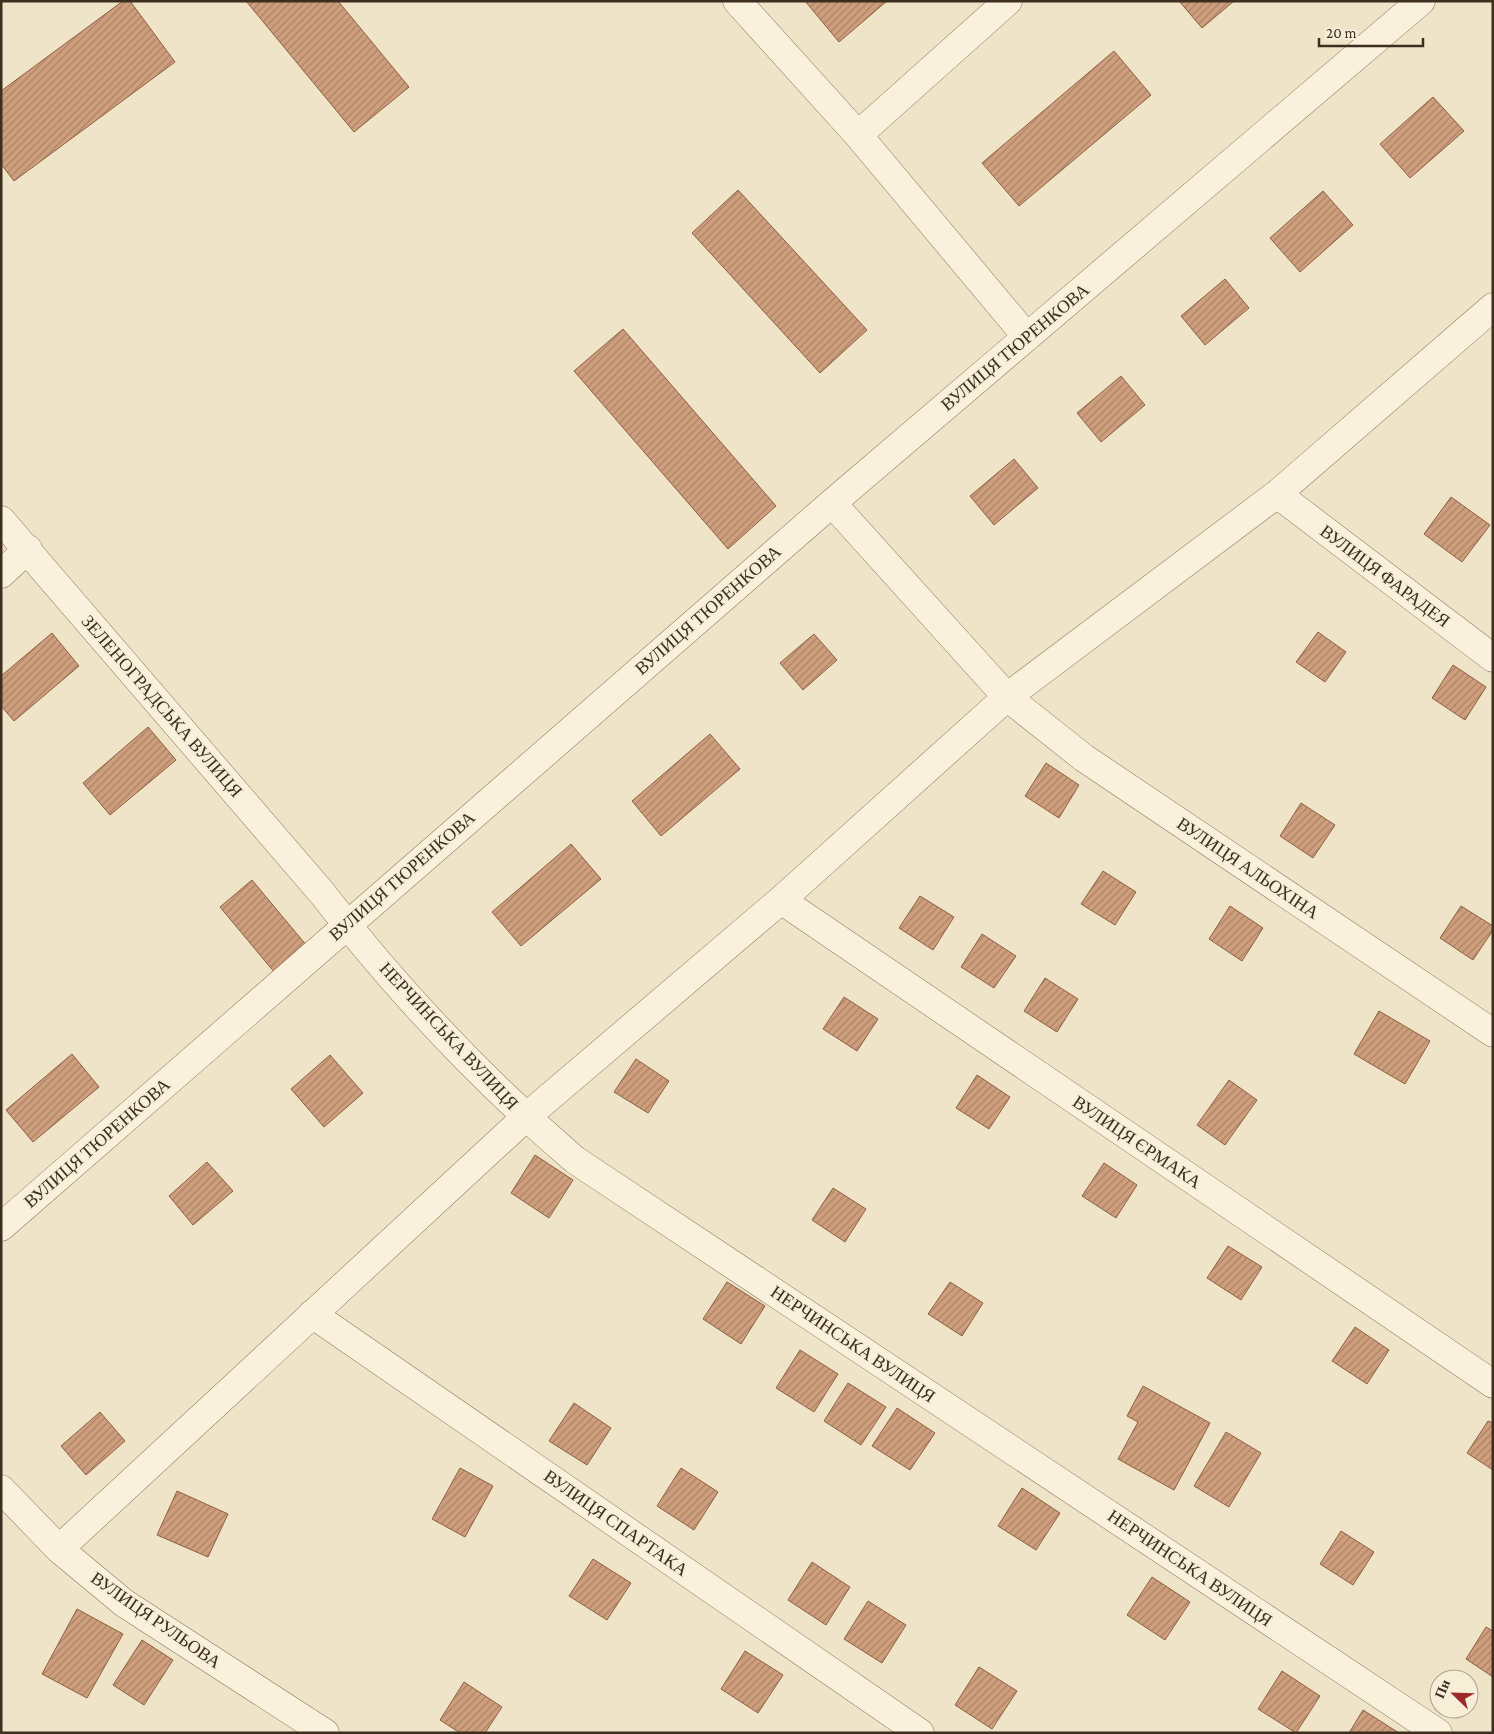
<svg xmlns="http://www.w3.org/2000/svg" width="1494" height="1734" font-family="'Crimson Pro',serif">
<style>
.building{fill:url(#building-hatch);stroke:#8d5f41}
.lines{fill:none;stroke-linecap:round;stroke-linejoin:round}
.minor-casing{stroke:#8d765c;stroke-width:29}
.minor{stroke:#faf1dc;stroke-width:28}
.labels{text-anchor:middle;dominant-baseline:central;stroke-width:4.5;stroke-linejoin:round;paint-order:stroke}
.street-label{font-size:18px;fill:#3d2e20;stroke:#f7eed8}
</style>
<defs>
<pattern id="building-hatch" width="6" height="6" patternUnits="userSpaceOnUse" patternTransform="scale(1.25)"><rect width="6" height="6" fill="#cf9f7d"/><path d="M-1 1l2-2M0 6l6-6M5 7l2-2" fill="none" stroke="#a98266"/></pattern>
</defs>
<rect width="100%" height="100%" fill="#f0e4c8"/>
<path class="building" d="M 123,1 L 130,1 L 175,62 L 14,181 L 1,164 L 1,91 Z
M 246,1 L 338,1 L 409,87 L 354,132 Z
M 805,1 L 887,1 L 839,42 Z
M 1179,1 L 1234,1 L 1202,28 Z
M 1114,51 L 1151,95 L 1019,206 L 982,163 Z
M 1433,97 L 1464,131 L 1410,178 L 1380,144 Z
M 738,190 L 867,330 L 820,373 L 692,233 Z
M 1323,191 L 1353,225 L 1300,272 L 1270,238 Z
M 1225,279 L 1249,308 L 1205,345 L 1181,316 Z
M 623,329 L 776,506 L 728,549 L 574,371 Z
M 1121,376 L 1145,405 L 1101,442 L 1077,413 Z
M 1014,459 L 1038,488 L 994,525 L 970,496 Z
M 1451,497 L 1490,525 L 1462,562 L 1424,534 Z
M 1318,632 L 1346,652 L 1325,682 L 1296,662 Z
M 52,633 L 79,666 L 14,721 L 1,706 L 1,676 Z
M 814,634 L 837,660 L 803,690 L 780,663 Z
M 1453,665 L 1486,687 L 1465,720 L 1432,698 Z
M 148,727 L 176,760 L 110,815 L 83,783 Z
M 710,734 L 740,769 L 661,836 L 632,801 Z
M 1046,763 L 1079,785 L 1059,818 L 1025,796 Z
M 1301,803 L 1335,825 L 1313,858 L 1280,836 Z
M 571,844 L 601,879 L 521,946 L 492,912 Z
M 1103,871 L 1136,892 L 1115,925 L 1081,904 Z
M 252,880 L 307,946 L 275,973 L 220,907 Z
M 920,896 L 954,917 L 933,950 L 899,928 Z
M 1230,906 L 1263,928 L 1242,961 L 1209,939 Z
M 1461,906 L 1493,926 L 1493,930 L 1473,960 L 1440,938 Z
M 982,934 L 1016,956 L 994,988 L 961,967 Z
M 1045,978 L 1078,999 L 1057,1032 L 1024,1011 Z
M 844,997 L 878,1019 L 857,1051 L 823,1029 Z
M 1379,1011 L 1430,1041 L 1405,1084 L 1354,1054 Z
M 72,1054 L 99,1087 L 33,1142 L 6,1110 Z
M 330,1055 L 363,1093 L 324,1127 L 291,1089 Z
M 636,1059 L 669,1081 L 648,1113 L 614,1092 Z
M 977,1075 L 1010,1097 L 989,1129 L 956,1108 Z
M 1229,1080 L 1257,1100 L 1225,1145 L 1197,1125 Z
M 535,1155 L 573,1180 L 549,1218 L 511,1193 Z
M 207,1162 L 233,1191 L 193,1225 L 169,1196 Z
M 1104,1163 L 1137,1185 L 1116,1218 L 1082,1196 Z
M 833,1188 L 866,1209 L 845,1242 L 812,1220 Z
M 1228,1246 L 1262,1267 L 1241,1300 L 1207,1278 Z
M 727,1282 L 765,1306 L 741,1344 L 703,1319 Z
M 950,1282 L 983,1303 L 962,1336 L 928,1314 Z
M 1355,1327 L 1389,1350 L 1367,1384 L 1332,1361 Z
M 800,1350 L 838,1374 L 814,1412 L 776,1388 Z
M 848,1383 L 886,1407 L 861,1445 L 824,1421 Z
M 1143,1386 L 1210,1423 L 1174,1490 L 1118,1459 L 1138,1422 L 1127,1416 Z
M 574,1403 L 611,1428 L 587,1465 L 549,1441 Z
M 897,1408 L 935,1433 L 910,1470 L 872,1446 Z
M 100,1412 L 125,1441 L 86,1475 L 61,1446 Z
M 1488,1421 L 1493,1423 L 1493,1470 L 1467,1453 Z
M 1226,1432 L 1261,1453 L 1229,1507 L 1194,1486 Z
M 460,1468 L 493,1486 L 465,1537 L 432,1519 Z
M 681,1468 L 718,1492 L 694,1530 L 657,1506 Z
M 1022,1488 L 1060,1513 L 1036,1550 L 998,1526 Z
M 177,1491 L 228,1514 L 208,1557 L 157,1535 Z
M 1341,1531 L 1374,1552 L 1353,1585 L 1320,1564 Z
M 593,1559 L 631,1583 L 607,1620 L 569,1596 Z
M 812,1562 L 850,1587 L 826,1625 L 788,1600 Z
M 1152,1577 L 1190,1602 L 1165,1640 L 1127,1615 Z
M 868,1601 L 906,1625 L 882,1663 L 844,1639 Z
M 77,1609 L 123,1634 L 87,1698 L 42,1674 Z
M 1486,1627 L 1493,1631 L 1493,1677 L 1466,1659 Z
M 142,1640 L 173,1660 L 144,1705 L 113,1685 Z
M 745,1651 L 783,1675 L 758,1713 L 721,1689 Z
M 979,1667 L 1017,1691 L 992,1729 L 955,1705 Z
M 1282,1671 L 1320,1696 L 1296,1733 L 1258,1709 Z
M 464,1682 L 502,1707 L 485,1733 L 460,1733 L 440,1720 Z
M 1363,1710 L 1399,1733 L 1349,1733 Z"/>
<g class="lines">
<defs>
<path id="minor" d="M 737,1 L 858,135 L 1027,337
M 858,135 L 1008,1
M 1277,494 L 1493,658
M 832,503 L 1007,697 L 1084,758 L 1493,1033
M 1,520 L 322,893 C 397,990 482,1080 575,1160 L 1438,1733
M 1,574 L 28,549
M 781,900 L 1493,1384
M 1,1227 L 832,503 L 1421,1
M 312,1314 L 920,1733
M 1,1489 L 59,1549 L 124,1603 L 325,1733
M 59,1549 L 526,1117 L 781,900 L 1007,697 L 1277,494 L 1493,307"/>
</defs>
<use href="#minor" class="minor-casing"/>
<use href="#minor" class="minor"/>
</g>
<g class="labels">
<g class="street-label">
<text transform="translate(1015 347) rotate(-40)">ВУЛИЦЯ ТЮРЕНКОВА</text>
<text transform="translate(1385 576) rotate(37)">ВУЛИЦЯ ФАРАДЕЯ</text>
<text transform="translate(708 610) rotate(-41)">ВУЛИЦЯ ТЮРЕНКОВА</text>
<text transform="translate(162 706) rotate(49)">ЗЕЛЕНОГРАДСЬКА ВУЛИЦЯ</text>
<text transform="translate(1248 868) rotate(34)">ВУЛИЦЯ АЛЬОХІНА</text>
<text transform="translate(402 876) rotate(-41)">ВУЛИЦЯ ТЮРЕНКОВА</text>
<text transform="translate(449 1036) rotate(47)">НЕРЧИНСЬКА ВУЛИЦЯ</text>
<text transform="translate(1137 1142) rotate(34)">ВУЛИЦЯ ЄРМАКА</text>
<text transform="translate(97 1143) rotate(-41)">ВУЛИЦЯ ТЮРЕНКОВА</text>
<text transform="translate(853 1344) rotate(34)">НЕРЧИНСЬКА ВУЛИЦЯ</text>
<text transform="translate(616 1523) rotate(35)">ВУЛИЦЯ СПАРТАКА</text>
<text transform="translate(1190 1568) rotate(34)">НЕРЧИНСЬКА ВУЛИЦЯ</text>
<text transform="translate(156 1620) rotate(35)">ВУЛИЦЯ РУЛЬОВА</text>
</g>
</g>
<rect width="1494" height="1734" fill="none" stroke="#3d2e20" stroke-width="5"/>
<g transform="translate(1454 1694) rotate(293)"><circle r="24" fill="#f7eed8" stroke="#ada18e"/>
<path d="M0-4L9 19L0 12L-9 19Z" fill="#9e2a2b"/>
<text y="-8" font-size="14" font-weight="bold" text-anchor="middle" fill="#3d2e20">Пн</text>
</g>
<path d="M1319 38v8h104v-8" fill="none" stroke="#3d2e20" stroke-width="2.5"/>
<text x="1326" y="38" font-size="15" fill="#3d2e20" stroke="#f7eed8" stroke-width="4" paint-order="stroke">20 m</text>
</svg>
